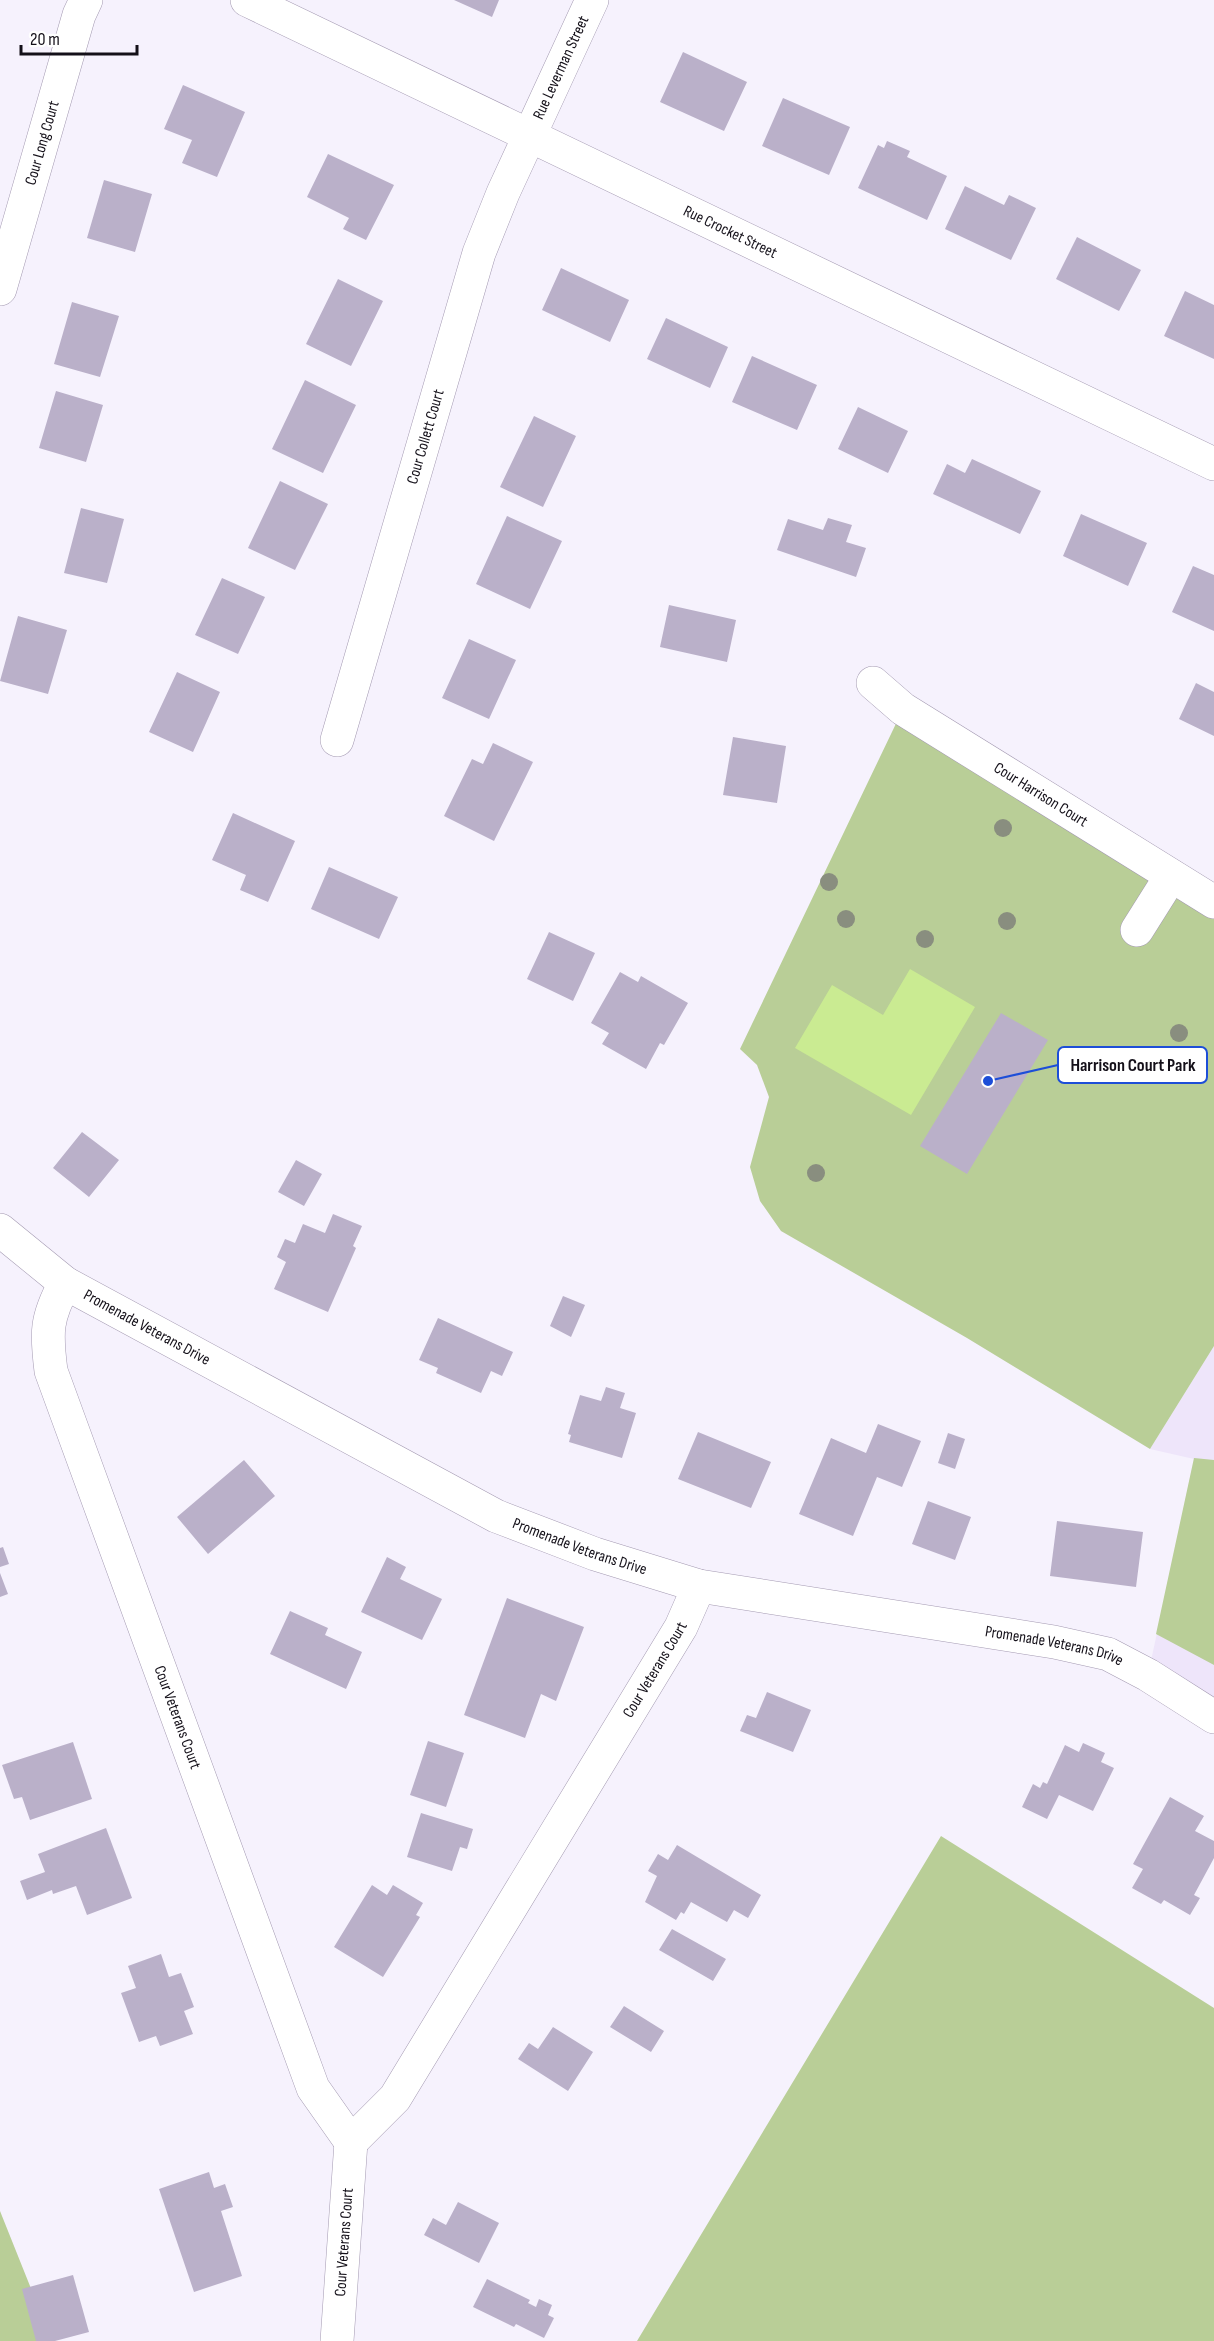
<svg xmlns="http://www.w3.org/2000/svg" width="1214" height="2341" font-family="'Sofia Sans Condensed',sans-serif">
<style>
.built{fill:#eee5fa}
.green{fill:#b9ce97}
.water{fill:#caeb92}
.building{fill:#bab0c9}
.lines{fill:none;stroke-linecap:round;stroke-linejoin:round}
.minor-casing{stroke:#a49ab2;stroke-width:34}
.minor{stroke:#fff;stroke-width:33}
.tree{fill:#898e7f}
.labels{text-anchor:middle;dominant-baseline:central;stroke-width:6;stroke-linejoin:round;paint-order:stroke}
.street-label{font-size:16px;fill:#141019;stroke:#fff}
.leader{fill:none;stroke:#1d4ed8;stroke-width:2}
.callout-dot{fill:#1d4ed8;stroke:#fff;stroke-width:2}
.callout{fill:#fff;stroke:#1d4ed8;stroke-width:2}
.callout-label{font-size:18px;text-anchor:middle;font-weight:bold;fill:#141019}
</style>
<rect width="100%" height="100%" fill="#f6f2fd"/>
<path class="built" d="M 1214,1346 L 1214,1717 L 1148,1675 L 1194,1459 L 1150,1449 Z"/>
<path class="green" d="M 903,709 L 1214,902 L 1214,1346 L 1150,1449 L 967,1338 L 781,1231 L 760,1201 L 750,1167 L 769,1097 L 757,1065 L 740,1049 Z
M 1194,1458 L 1214,1460 L 1214,1665 L 1156,1634 Z
M 941,1836 L 1214,2008 L 1214,2341 L 637,2341 Z
M 0,2211 L 52,2341 L 0,2341 Z"/>
<path class="water" d="M 910,969 L 975,1007 L 911,1115 L 795,1048 L 832,985 L 883,1015 Z"/>
<path class="building" d="M 454,0 L 499,0 L 492,17 Z
M 683,52 L 747,82 L 724,131 L 660,102 Z
M 183,85 L 245,112 L 217,177 L 182,163 L 192,140 L 164,129 Z
M 783,98 L 850,127 L 829,175 L 762,146 Z
M 887,141 L 910,151 L 907,157 L 947,176 L 927,220 L 858,188 L 878,145 L 884,148 Z
M 328,154 L 394,185 L 366,240 L 343,229 L 349,218 L 307,197 Z
M 104,180 L 152,194 L 135,252 L 87,238 Z
M 965,186 L 1004,205 L 1009,195 L 1036,208 L 1011,260 L 945,229 Z
M 1077,237 L 1141,270 L 1119,311 L 1056,279 Z
M 561,268 L 629,300 L 610,342 L 542,310 Z
M 338,279 L 383,301 L 351,366 L 306,344 Z
M 1185,291 L 1214,305 L 1214,359 L 1164,336 Z
M 72,302 L 119,316 L 100,377 L 54,364 Z
M 666,318 L 728,347 L 710,388 L 647,359 Z
M 752,356 L 817,385 L 797,430 L 732,402 Z
M 305,380 L 356,405 L 323,473 L 272,449 Z
M 56,391 L 103,405 L 86,462 L 39,448 Z
M 858,407 L 908,431 L 888,473 L 838,449 Z
M 534,416 L 576,436 L 543,507 L 500,487 Z
M 972,459 L 1041,491 L 1020,534 L 933,494 L 947,464 L 965,473 Z
M 280,481 L 328,504 L 295,570 L 248,548 Z
M 81,508 L 124,519 L 107,583 L 64,573 Z
M 1081,514 L 1147,543 L 1128,586 L 1063,556 Z
M 507,516 L 562,541 L 530,609 L 476,584 Z
M 828,518 L 852,525 L 846,542 L 866,548 L 856,577 L 777,550 L 788,519 L 823,530 Z
M 1193,566 L 1214,575 L 1214,631 L 1172,612 Z
M 222,578 L 265,597 L 238,654 L 195,635 Z
M 669,605 L 736,620 L 727,662 L 660,647 Z
M 18,616 L 67,630 L 48,694 L 0,681 Z
M 469,639 L 516,660 L 489,719 L 442,698 Z
M 177,672 L 220,692 L 193,752 L 149,732 Z
M 1196,683 L 1214,692 L 1214,736 L 1179,719 Z
M 733,737 L 786,746 L 777,803 L 723,795 Z
M 493,743 L 533,762 L 494,841 L 444,816 L 472,759 L 483,764 Z
M 233,813 L 295,841 L 268,902 L 240,890 L 246,875 L 212,860 Z
M 329,867 L 398,897 L 379,939 L 311,909 Z
M 549,932 L 595,953 L 573,1001 L 527,979 Z
M 620,972 L 638,982 L 641,976 L 688,1003 L 664,1045 L 660,1043 L 646,1069 L 602,1044 L 609,1033 L 591,1023 Z
M 1001,1013 L 1048,1040 L 967,1174 L 920,1146 Z
M 82,1132 L 119,1160 L 89,1197 L 53,1168 Z
M 296,1160 L 322,1174 L 304,1206 L 278,1192 Z
M 333,1214 L 362,1226 L 353,1246 L 356,1248 L 328,1312 L 274,1289 L 286,1262 L 277,1257 L 285,1239 L 295,1243 L 303,1224 L 325,1233 Z
M 563,1296 L 585,1305 L 571,1337 L 550,1326 Z
M 438,1318 L 513,1352 L 502,1376 L 491,1371 L 481,1393 L 436,1373 L 438,1368 L 419,1360 Z
M 606,1387 L 625,1393 L 620,1408 L 636,1413 L 622,1458 L 569,1442 L 571,1435 L 568,1434 L 580,1395 L 601,1401 Z
M 878,1424 L 921,1441 L 902,1487 L 877,1477 L 853,1536 L 799,1514 L 831,1438 L 866,1453 Z
M 698,1432 L 771,1462 L 751,1508 L 678,1479 Z
M 948,1433 L 965,1439 L 955,1469 L 938,1463 Z
M 244,1460 L 275,1496 L 208,1554 L 177,1517 Z
M 928,1501 L 971,1517 L 955,1560 L 912,1544 Z
M 1057,1521 L 1143,1532 L 1136,1587 L 1050,1576 Z
M 3,1547 L 9,1564 L 0,1567 L 0,1548 Z
M 387,1557 L 406,1567 L 400,1579 L 442,1599 L 422,1640 L 361,1612 Z
M 0,1573 L 8,1594 L 0,1597 Z
M 507,1598 L 584,1627 L 556,1701 L 541,1694 L 525,1738 L 464,1715 Z
M 290,1611 L 328,1628 L 325,1635 L 362,1652 L 346,1689 L 270,1654 Z
M 767,1692 L 811,1710 L 793,1752 L 740,1731 L 747,1715 L 756,1718 Z
M 428,1741 L 464,1753 L 446,1807 L 410,1795 Z
M 73,1742 L 92,1799 L 30,1820 L 22,1797 L 14,1799 L 2,1765 Z
M 1083,1743 L 1105,1753 L 1101,1762 L 1114,1768 L 1093,1811 L 1059,1795 L 1047,1819 L 1022,1807 L 1033,1784 L 1040,1788 L 1043,1782 L 1047,1784 L 1065,1745 L 1079,1752 Z
M 1170,1797 L 1204,1816 L 1195,1831 L 1214,1841 L 1214,1858 L 1194,1895 L 1200,1898 L 1190,1915 L 1164,1900 L 1161,1904 L 1132,1888 L 1143,1869 L 1133,1864 Z
M 421,1813 L 473,1829 L 467,1849 L 460,1847 L 452,1871 L 407,1857 Z
M 106,1828 L 132,1898 L 87,1915 L 76,1886 L 53,1894 L 52,1890 L 27,1900 L 20,1881 L 45,1872 L 38,1854 Z
M 677,1845 L 761,1895 L 748,1918 L 734,1910 L 727,1922 L 691,1902 L 684,1914 L 681,1912 L 676,1920 L 645,1902 L 657,1876 L 648,1871 L 658,1854 L 668,1860 Z
M 372,1885 L 387,1895 L 393,1885 L 423,1903 L 416,1915 L 420,1917 L 383,1977 L 334,1947 Z
M 672,1929 L 726,1959 L 713,1981 L 659,1950 Z
M 161,1954 L 169,1977 L 181,1973 L 194,2007 L 184,2011 L 193,2034 L 160,2046 L 156,2036 L 139,2042 L 121,1993 L 136,1988 L 128,1966 Z
M 624,2006 L 664,2031 L 651,2052 L 610,2027 Z
M 553,2027 L 593,2052 L 568,2091 L 518,2059 L 529,2043 L 538,2049 Z
M 209,2172 L 214,2188 L 225,2184 L 233,2207 L 221,2211 L 242,2276 L 194,2292 L 159,2189 Z
M 458,2202 L 499,2223 L 479,2263 L 424,2235 L 433,2218 L 446,2225 Z
M 73,2275 L 89,2332 L 55,2341 L 36,2341 L 22,2289 Z
M 487,2279 L 530,2300 L 528,2303 L 536,2307 L 539,2299 L 552,2305 L 548,2315 L 554,2318 L 544,2338 L 516,2324 L 514,2327 L 473,2307 Z"/>
<g class="lines">
<defs>
<g id="minor">
<path id="s1" d="M 247,0 L 1214,464"/>
<path id="s2" d="M 0,289 L 79,15 L 86,0"/>
<path id="s3" d="M 873,683 L 903,709 L 1214,902"/>
<path id="s4" d="M 337,740 L 479,253 L 503,193 L 592,0"/>
<path d="M 1137,930 L 1171,876"/>
<path id="s5" d="M 0,1230 L 65,1283 L 496,1516 L 595,1554 L 699,1586 L 1054,1642 L 1108,1654 L 1148,1675 L 1214,1717"/>
<path id="s6" d="M 65,1283 C 46,1318 46,1332 51,1371 L 313,2088 L 351,2142 L 395,2098 L 681,1627 L 699,1586"/>
<path id="s7" d="M 337,2341 L 351,2142"/>
</g>
</defs>
<use href="#minor" class="minor-casing"/>
<use href="#minor" class="minor"/>
</g>
<g class="tree">
<circle cx="1003" cy="828" r="9"/>
<circle cx="829" cy="882" r="9"/>
<circle cx="846" cy="919" r="9"/>
<circle cx="1007" cy="921" r="9"/>
<circle cx="925" cy="939" r="9"/>
<circle cx="1179" cy="1033" r="9"/>
<circle cx="816" cy="1173" r="9"/>
</g>
<g class="labels">
<g class="street-label">
<text stroke="none"><textPath href="#s4" startOffset="710">Rue Leverman Street</textPath></text>
<text stroke="none"><textPath href="#s2" startOffset="152">Cour Long Court</textPath></text>
<text stroke="none"><textPath href="#s1" startOffset="536">Rue Crocket Street</textPath></text>
<text stroke="none"><textPath href="#s4" startOffset="316">Cour Collett Court</textPath></text>
<text stroke="none"><textPath href="#s3" startOffset="202">Cour Harrison Court</textPath></text>
<text stroke="none"><textPath href="#s5" startOffset="177">Promenade Veterans Drive</textPath></text>
<text stroke="none"><textPath href="#s5" startOffset="663">Promenade Veterans Drive</textPath></text>
<text stroke="none"><textPath href="#s5" startOffset="1149">Promenade Veterans Drive</textPath></text>
<text stroke="none"><textPath href="#s6" startOffset="1484">Cour Veterans Court</textPath></text>
<text stroke="none"><textPath href="#s6" startOffset="460">Cour Veterans Court</textPath></text>
<text stroke="none"><textPath href="#s7" startOffset="99">Cour Veterans Court</textPath></text>
</g>
</g>
<path class="leader" d="M988 1081L1058 1065"/>
<circle class="callout-dot" cx="988" cy="1081" r="6"/>
<rect class="callout" x="1058" y="1047" width="149" height="36" rx="6"/>
<g class="callout-label">
<text x="1133" y="1071">Harrison Court Park</text>
</g>
<path d="M21 45v9h116v-9" fill="none" stroke="#141019" stroke-width="3"/>
<text x="30" y="45" font-size="18" fill="#141019" stroke="#ffffff" stroke-width="4.5" paint-order="stroke">20 m</text>
</svg>
